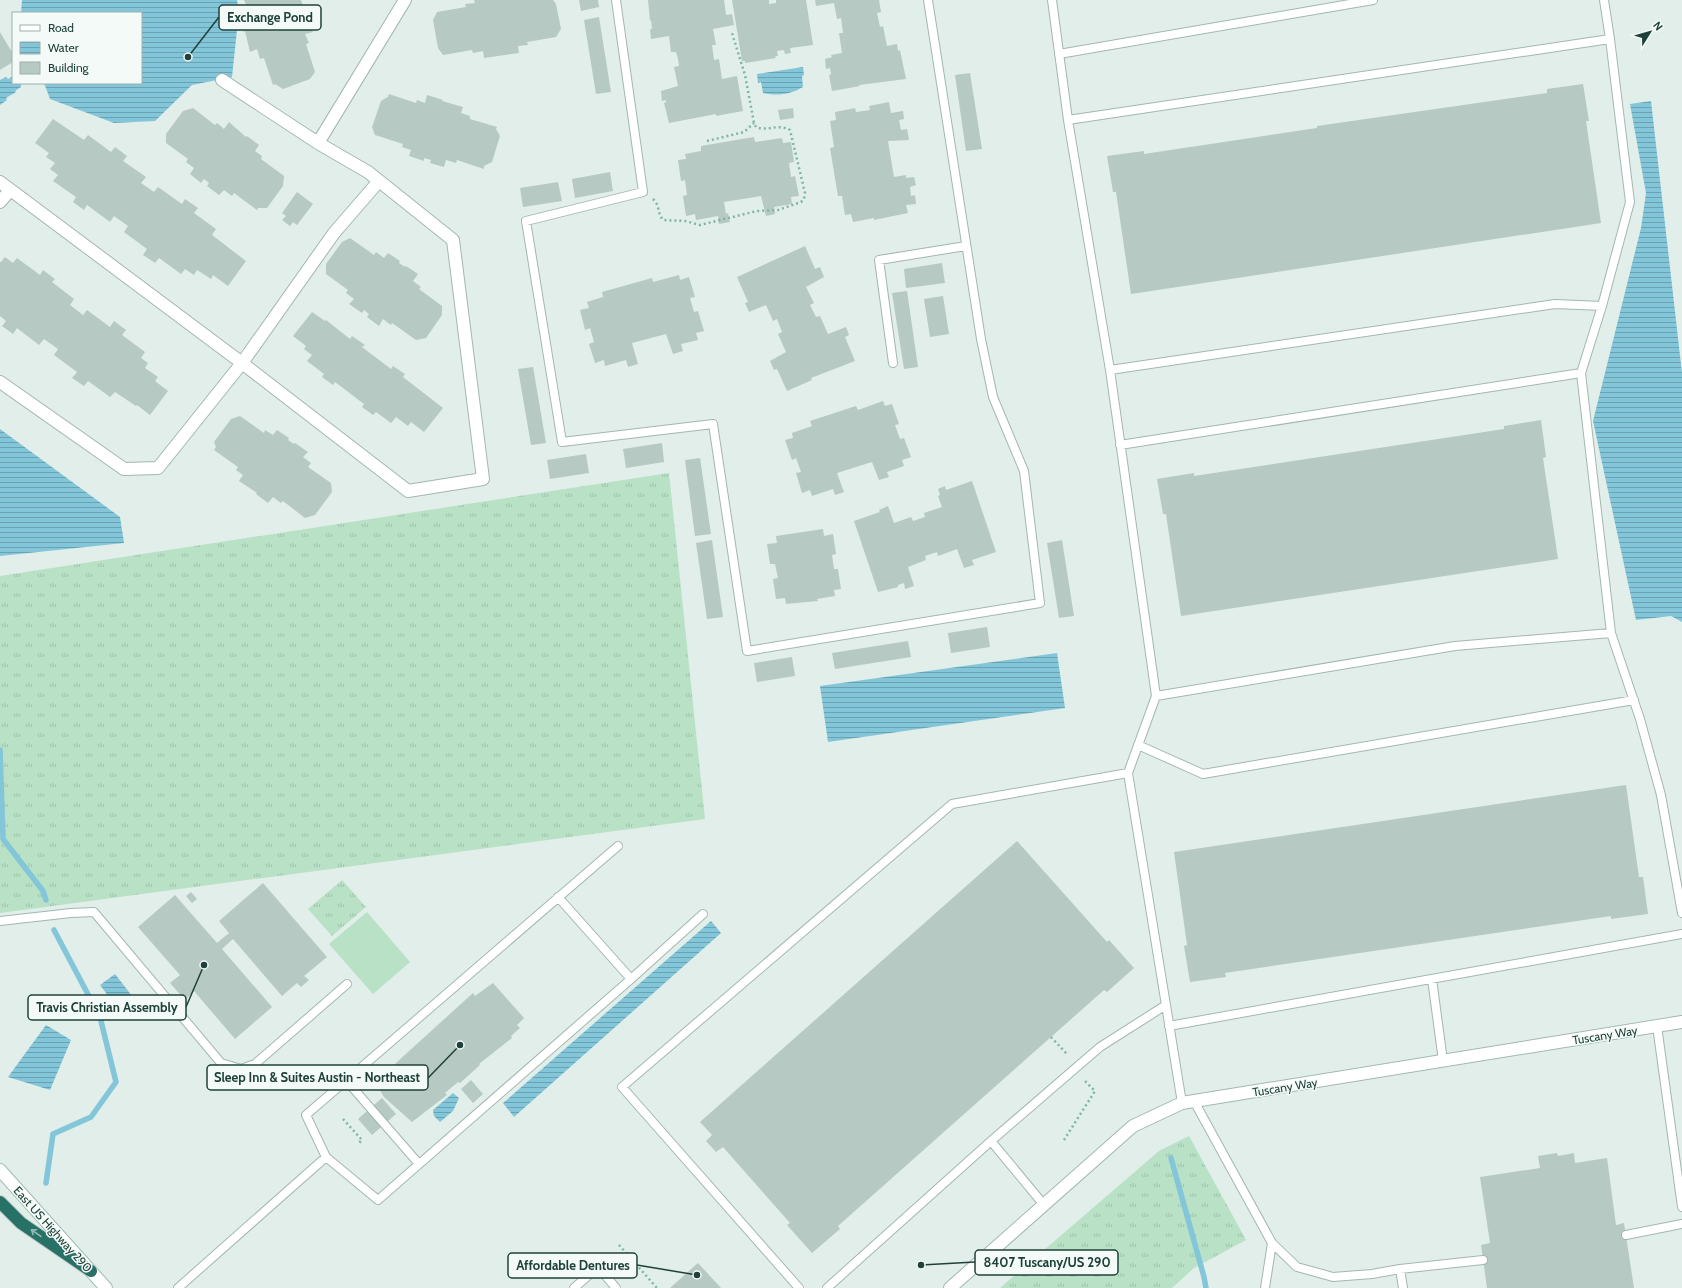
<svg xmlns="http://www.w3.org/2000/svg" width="1682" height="1288" font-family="Cabin,sans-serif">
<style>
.grass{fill:url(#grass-tufts)}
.pitch{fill:#b8e1c6}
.water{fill:url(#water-rules)}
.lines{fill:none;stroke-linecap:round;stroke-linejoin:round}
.stream{stroke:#83c6d9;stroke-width:5.5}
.building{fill:#b6c9c2}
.service-casing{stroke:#a3b7b1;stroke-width:10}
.minor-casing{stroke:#a3b7b1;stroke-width:14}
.tertiary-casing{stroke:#a3b7b1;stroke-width:14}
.secondary-casing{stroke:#9ebbb3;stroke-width:14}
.motorway-casing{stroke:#c0cac8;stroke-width:14}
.path{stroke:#7eb5a7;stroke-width:2.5;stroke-dasharray:2 3;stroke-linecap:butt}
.service{stroke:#fff;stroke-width:8}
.minor{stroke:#fff;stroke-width:12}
.tertiary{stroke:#fff;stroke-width:12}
.secondary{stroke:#fff;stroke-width:12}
.motorway{stroke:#277166;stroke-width:12}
.oneway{stroke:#97bcb6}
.labels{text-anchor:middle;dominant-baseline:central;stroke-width:3;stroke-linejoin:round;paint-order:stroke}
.street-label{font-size:12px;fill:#1f413a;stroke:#f3faf7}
.leader{fill:none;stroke:#1f413a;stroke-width:1.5}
.callout-dot{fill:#1f413a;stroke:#f3faf7;stroke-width:1.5}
.callout{fill:#f3faf7;stroke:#1f413a;stroke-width:1.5}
.callout-label{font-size:13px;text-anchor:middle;font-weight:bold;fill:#1f413a}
</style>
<defs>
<pattern id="grass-tufts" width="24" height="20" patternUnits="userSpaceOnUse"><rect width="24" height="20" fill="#b8e1c6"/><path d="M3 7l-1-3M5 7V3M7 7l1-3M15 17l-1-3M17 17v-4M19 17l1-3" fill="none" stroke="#9ec2ab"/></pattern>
<pattern id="water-rules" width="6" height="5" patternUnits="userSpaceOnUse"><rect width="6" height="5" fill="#83c6d9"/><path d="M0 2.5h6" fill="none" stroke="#6ba2b1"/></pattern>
</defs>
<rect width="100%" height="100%" fill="#e1eee9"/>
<path class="grass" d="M 669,473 L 705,819 L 0,913 L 0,576 Z
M 342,880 L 366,907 L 332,936 L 308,909 Z
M 1189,1136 L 1246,1240 L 1194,1268 L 1172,1288 L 1000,1288 L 1159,1151 Z"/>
<path class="pitch" d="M 367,912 L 410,962 L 373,994 L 329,944 Z"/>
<path class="water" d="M 22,0 L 237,0 L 239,11 L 232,77 L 192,85 L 155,121 L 114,123 L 50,99 L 44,83 L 141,83 L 141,13 L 21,13 Z
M 803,67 L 804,75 L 802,76 L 803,87 C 789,95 778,96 763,93 L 761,82 L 758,83 L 757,74 Z
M 13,76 L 13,83 L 21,83 L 21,87 L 15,91 L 16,92 L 6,98 L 7,100 L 0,105 L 0,80 L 6,77 L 8,79 Z
M 1651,101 L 1682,373 L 1682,622 L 1671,616 L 1636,620 L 1593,421 L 1641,228 L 1646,193 L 1630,104 Z
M 0,429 L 120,517 L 124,543 L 0,556 Z
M 1057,653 L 1065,708 L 828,742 L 820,686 Z
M 711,921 L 721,933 L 514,1117 L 503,1103 Z
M 115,974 L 139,1005 L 124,1017 L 100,985 Z
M 46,1025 L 71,1040 L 50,1090 L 8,1077 Z
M 453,1093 L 459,1098 L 453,1111 L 440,1122 L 434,1116 L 433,1110 Z"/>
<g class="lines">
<path class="stream" d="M 0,750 L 3,839 L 43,891 L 46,900
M 1171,1158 L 1204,1277 L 1206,1288
M 46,1183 L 53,1134 L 91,1117 L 116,1082 L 100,1017 L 54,930"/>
</g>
<path class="building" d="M 244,0 L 301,0 L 305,12 L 304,12 L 306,18 L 308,18 L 313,32 L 305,34 L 309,43 L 306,44 L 315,72 L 310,79 L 283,89 L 275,84 L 273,85 L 264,58 L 260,59 L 257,49 L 250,52 L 245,31 L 243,32 L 238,18 L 246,15 L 243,6 L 246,5 Z
M 474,0 L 553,0 L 556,4 L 561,29 L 556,37 L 527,42 L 528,45 L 518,46 L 519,53 L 484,58 L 483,51 L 473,53 L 472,50 L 443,55 L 438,48 L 433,20 L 437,12 L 466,7 L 465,4 L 475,3 Z
M 579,0 L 598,0 L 599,7 L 581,11 Z
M 648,0 L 724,0 L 726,15 L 732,14 L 734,25 L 713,29 L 716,45 L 712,45 L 714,60 L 719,59 L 722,79 L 737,76 L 743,111 L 716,116 L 716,114 L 669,123 L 664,103 L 666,102 L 666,100 L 662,101 L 661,91 L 678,86 L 674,67 L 679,66 L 678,59 L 676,52 L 671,52 L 669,36 L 651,39 L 650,29 L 652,29 L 651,20 L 650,21 Z
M 732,0 L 769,0 L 769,4 L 776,3 L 776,0 L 806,0 L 813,45 L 790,48 L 791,53 L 785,54 L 784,50 L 777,51 L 778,56 L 775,56 L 776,58 L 745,63 L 745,61 L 742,61 Z
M 815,0 L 879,0 L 881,12 L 877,13 L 880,27 L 883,26 L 887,46 L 897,44 L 898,51 L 900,50 L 906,79 L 859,85 L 860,86 L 832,91 L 829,75 L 831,74 L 830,68 L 826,69 L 825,59 L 832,57 L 831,55 L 842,53 L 839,33 L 843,33 L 841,18 L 837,19 L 834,3 L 816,6 Z
M 599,17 L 611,92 L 596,94 L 584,20 Z
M 0,32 L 13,54 L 13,62 L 0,70 Z
M 970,73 L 982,149 L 966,151 L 955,75 Z
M 1583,84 L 1589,121 L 1586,121 L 1601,223 L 1131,294 L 1116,192 L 1113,192 L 1107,156 L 1144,151 L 1144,154 L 1317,128 L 1317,126 L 1547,93 L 1547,89 Z
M 389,94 L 416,103 L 417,100 L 425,103 L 427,95 L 443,100 L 442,101 L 463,107 L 461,113 L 470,116 L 470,119 L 497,127 L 496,129 L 500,136 L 492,162 L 484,166 L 484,169 L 457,160 L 456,163 L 446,160 L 444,167 L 430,163 L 431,160 L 424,158 L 424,161 L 409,156 L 411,150 L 402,147 L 403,144 L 375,135 L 372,127 L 381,101 L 388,97 Z
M 889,102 L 891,113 L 903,111 L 904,119 L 899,120 L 901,130 L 907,129 L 909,140 L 888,141 L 894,177 L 906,175 L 906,178 L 914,177 L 916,185 L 910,187 L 911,196 L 915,195 L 916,204 L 906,205 L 908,213 L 874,220 L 874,218 L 853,222 L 851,214 L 845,215 L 842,196 L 838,196 L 830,148 L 834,147 L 830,121 L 836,120 L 835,112 L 855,108 L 856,112 L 870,110 L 869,106 Z
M 193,108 L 215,125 L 217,123 L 224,129 L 229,122 L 246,137 L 247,136 L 259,145 L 255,151 L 262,156 L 261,159 L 284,176 L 283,186 L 267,208 L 258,208 L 257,210 L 234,193 L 232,196 L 224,190 L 219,195 L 207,186 L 209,183 L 204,179 L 201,183 L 190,174 L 194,168 L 186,162 L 188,159 L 166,143 L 166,134 L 183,111 Z
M 793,108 L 794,118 L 780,120 L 778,110 Z
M 53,119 L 84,140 L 88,135 L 111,152 L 115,147 L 127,156 L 123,161 L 146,177 L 141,183 L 154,192 L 158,187 L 182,204 L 185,199 L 198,208 L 194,213 L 216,229 L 212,235 L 246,261 L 228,286 L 213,275 L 211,279 L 197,270 L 194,275 L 185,269 L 181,274 L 159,258 L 155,263 L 143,255 L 147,249 L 124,232 L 128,226 L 114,216 L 110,222 L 87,205 L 84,210 L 73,202 L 76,197 L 53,181 L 58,175 L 50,169 L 55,163 L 46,157 L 49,153 L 35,143 Z
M 754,137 L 755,142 L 782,138 L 783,143 L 791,142 L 794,162 L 789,163 L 791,177 L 795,176 L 799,196 L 791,197 L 792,204 L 774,207 L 775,214 L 766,216 L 761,196 L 724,202 L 726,214 L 728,213 L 730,222 L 719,224 L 718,216 L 696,220 L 695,214 L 686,216 L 683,196 L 687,195 L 685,180 L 681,181 L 678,160 L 686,159 L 685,154 L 701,151 L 701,146 Z
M 610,172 L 613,191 L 575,198 L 572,179 Z
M 558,182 L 562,201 L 523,207 L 520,188 Z
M 297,192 L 313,204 L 297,225 L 293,222 L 290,226 L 282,220 L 286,216 L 282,213 Z
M 350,238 L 374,255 L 376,252 L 384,258 L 388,253 L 400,261 L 399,263 L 405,267 L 406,266 L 418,274 L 413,281 L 421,287 L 419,289 L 442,306 L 442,315 L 426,338 L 416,340 L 392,323 L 391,325 L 383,319 L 379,326 L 367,317 L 369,314 L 364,310 L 362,313 L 349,304 L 354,299 L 346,293 L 348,290 L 326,274 L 326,264 L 342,242 Z
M 805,246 L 815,269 L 820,267 L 824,277 L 806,287 L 814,303 L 810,305 L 816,317 L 820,316 L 828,334 L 846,327 L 849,335 L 845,337 L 855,361 L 811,378 L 812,380 L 787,391 L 777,369 L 774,370 L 770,361 L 786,352 L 778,334 L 782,332 L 777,319 L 773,321 L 766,305 L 749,312 L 745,303 L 748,302 L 737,277 Z
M 5,257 L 13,263 L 17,258 L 40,275 L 43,270 L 55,279 L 52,282 L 74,299 L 70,305 L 83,315 L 87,310 L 110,327 L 114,321 L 126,330 L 122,335 L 145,352 L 141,358 L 148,363 L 145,368 L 158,377 L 155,381 L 168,391 L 150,415 L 137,405 L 136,406 L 115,392 L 110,397 L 88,381 L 84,386 L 72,378 L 77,372 L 54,355 L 58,349 L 44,339 L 39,345 L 17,328 L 13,334 L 2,326 L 6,321 L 0,316 L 0,262 L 1,262 Z
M 942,263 L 945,283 L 906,288 L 904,269 Z
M 679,275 L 680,280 L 689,277 L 695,297 L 690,298 L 694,312 L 698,311 L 704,331 L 696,333 L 698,340 L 681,344 L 683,351 L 673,354 L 666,334 L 632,343 L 638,364 L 628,367 L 626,360 L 605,366 L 604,360 L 595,363 L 589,344 L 594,342 L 590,328 L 585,330 L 580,310 L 589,308 L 587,302 L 603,297 L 602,292 L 652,278 L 653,282 Z
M 907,291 L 918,367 L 904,369 L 892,293 Z
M 943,296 L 949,334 L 930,337 L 924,299 Z
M 312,312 L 325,321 L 326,320 L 350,339 L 352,336 L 365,345 L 362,347 L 391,369 L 393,366 L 405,374 L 403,377 L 443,408 L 424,432 L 411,422 L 408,426 L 396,417 L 391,423 L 376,412 L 373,415 L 362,407 L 364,404 L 335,382 L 333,385 L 322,377 L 324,374 L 307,361 L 312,355 L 304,349 L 306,346 L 293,336 Z
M 533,367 L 546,443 L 531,445 L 518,369 Z
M 883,401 L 885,406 L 892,404 L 899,424 L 895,425 L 900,439 L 904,438 L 911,457 L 902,460 L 904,466 L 887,472 L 889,477 L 879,480 L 872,462 L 837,473 L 844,492 L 835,495 L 833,489 L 812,496 L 810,490 L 802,493 L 796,473 L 801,472 L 796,458 L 792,460 L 785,440 L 793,438 L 792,433 L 812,426 L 810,421 L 856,406 L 858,410 Z
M 240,416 L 264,433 L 265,430 L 273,435 L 277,430 L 289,438 L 288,440 L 294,444 L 295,443 L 308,452 L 303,457 L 311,463 L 308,467 L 331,483 L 332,492 L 315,515 L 305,518 L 283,501 L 281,503 L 273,497 L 268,503 L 256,494 L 257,493 L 239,481 L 243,475 L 236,470 L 238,467 L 214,450 L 216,447 L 214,442 L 231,419 Z
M 1541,420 L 1546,457 L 1543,458 L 1558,559 L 1181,616 L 1166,514 L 1163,514 L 1157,479 L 1194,473 L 1194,476 L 1504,429 L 1504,426 Z
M 662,443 L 664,462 L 626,468 L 623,449 Z
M 586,454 L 589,473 L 550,479 L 547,460 Z
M 700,458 L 711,534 L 695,536 L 685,460 Z
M 972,481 L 996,552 L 972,560 L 974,565 L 964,568 L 957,549 L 938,556 L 937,552 L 925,556 L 926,560 L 908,567 L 914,586 L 905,589 L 904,583 L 898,585 L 898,587 L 878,592 L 854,521 L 880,512 L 879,510 L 888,506 L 894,523 L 911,517 L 913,521 L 925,517 L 924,513 L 942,507 L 938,496 L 940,495 L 938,489 L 945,486 L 946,490 Z
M 823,529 L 824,536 L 833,534 L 836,554 L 832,555 L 834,569 L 838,569 L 841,589 L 834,590 L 835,596 L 817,599 L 818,601 L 786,604 L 785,598 L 776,599 L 773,579 L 778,578 L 775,564 L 770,564 L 767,544 L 777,543 L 776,536 Z
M 712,540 L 723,617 L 707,619 L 696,543 Z
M 1062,540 L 1074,616 L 1059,618 L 1047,543 Z
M 987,627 L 990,647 L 951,653 L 948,633 Z
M 908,641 L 911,657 L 835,669 L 832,653 Z
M 792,657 L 795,676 L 757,682 L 754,663 Z
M 1626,785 L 1639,877 L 1643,877 L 1648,914 L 1611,919 L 1611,916 L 1225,973 L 1226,977 L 1190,982 L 1184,946 L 1187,945 L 1174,852 Z
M 1017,841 L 1107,942 L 1109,940 L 1134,968 L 1107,992 L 1104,990 L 838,1226 L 840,1229 L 812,1253 L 787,1225 L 790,1223 L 723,1147 L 716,1152 L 706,1141 L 712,1135 L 700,1122 Z
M 263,883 L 327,957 L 304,976 L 309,980 L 301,987 L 297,983 L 282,996 L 233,939 L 222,949 L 272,1007 L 235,1039 L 194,991 L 185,1000 L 170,983 L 180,975 L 138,927 L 175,895 L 217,943 L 229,933 L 219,921 Z
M 191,892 L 197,899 L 192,903 L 186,896 Z
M 493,983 L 524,1018 L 517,1025 L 520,1028 L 511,1036 L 512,1038 L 479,1064 L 480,1065 L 460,1083 L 458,1082 L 445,1093 L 447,1095 L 412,1122 L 384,1097 L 375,1082 L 473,993 L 475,996 Z
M 471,1080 L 483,1094 L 473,1103 L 461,1089 Z
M 382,1098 L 396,1114 L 372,1135 L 358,1119 Z
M 1557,1153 L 1558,1156 L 1574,1153 L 1575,1163 L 1607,1158 L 1616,1225 L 1624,1223 L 1634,1288 L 1487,1288 L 1481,1245 L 1490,1243 L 1480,1177 L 1540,1168 L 1538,1156 Z
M 698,1263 L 721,1288 L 670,1288 Z"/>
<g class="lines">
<defs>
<path id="service" d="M 616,0 L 643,192 L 526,221 L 562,442 L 713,424 L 747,651 L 1040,603 L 1024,471 L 993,397 L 981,339 L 928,0
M 1052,0 L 1068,120 L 1110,370 L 1156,696 L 1128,773 L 1182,1103
M 1059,54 L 1373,0
M 1068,120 L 1610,39
M 893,363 L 879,260 L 966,246
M 1110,370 L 1555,304 L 1602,306
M 1120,445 L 1581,373
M 1611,633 L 1640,719 L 1661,795 L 1682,913
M 1156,696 L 1455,646 L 1611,633 L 1581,373 L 1602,306 L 1630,202 L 1610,39 L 1604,0
M 1138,745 L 1203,774 L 1634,700
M 618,846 L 306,1115 L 326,1157 L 378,1200 L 631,979 L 703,914
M 558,897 L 631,979
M 0,921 L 71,913 L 94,912 L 221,1063 L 241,1069 L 255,1064 L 347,984
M 1432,979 L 1443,1061
M 1169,1026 L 1682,934
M 1657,1026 L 1682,1207
M 346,1080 L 419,1164
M 1194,1101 L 1272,1243 L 1297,1267 L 1333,1277 L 1372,1274 L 1400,1269 L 1483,1260
M 991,1141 L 1044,1205
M 1626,1235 L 1682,1224
M 1400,1269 L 1403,1288
M 178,1288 L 326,1157
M 574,1288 L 598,1267 L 616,1288
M 799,1288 L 622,1087 L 952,804 L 1128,773
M 827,1288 L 991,1141 L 1100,1047 L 1166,1005
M 1265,1288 L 1272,1243"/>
<path id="minor" d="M 222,80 L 318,143
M 0,182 L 242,363 L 408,491 L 483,479 L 453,240 L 368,172 L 318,143 L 405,0
M 0,202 L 10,190
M 0,382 L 124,469 L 158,468 L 242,363 L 334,233 L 379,181"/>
<path id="tertiary" d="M 950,1288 L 1133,1126 L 1182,1103 L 1682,1022"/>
<path id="secondary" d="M 0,1170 L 106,1288"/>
<path id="motorway" d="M 0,1202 L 21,1223 L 91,1271"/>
</defs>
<use href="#service" class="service-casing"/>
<use href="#minor" class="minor-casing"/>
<use href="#tertiary" class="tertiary-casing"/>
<use href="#secondary" class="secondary-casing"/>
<use href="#motorway" class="motorway-casing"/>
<path class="path" d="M 707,141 L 744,132 L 754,123
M 653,199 C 660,205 657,213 663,220 L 685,221 L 700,225 L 757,211 L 778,210 L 801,202 L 804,199 L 805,193 L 790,130 C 777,123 768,132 756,127 L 754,123 L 745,75 L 732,33
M 1051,1037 L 1067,1054
M 343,1119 L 362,1140 L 358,1144
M 1064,1140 L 1095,1091 L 1083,1079
M 619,1245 L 657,1288"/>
<use href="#service" class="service"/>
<use href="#minor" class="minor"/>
<use href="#tertiary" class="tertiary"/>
<use href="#secondary" class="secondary"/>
<use href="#motorway" class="motorway"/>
</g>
<defs><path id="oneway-shaft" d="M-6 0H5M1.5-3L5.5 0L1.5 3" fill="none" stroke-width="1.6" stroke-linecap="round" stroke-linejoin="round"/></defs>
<use class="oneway" href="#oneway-shaft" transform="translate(36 1233) rotate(-145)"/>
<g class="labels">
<g class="street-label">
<text transform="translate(1605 1035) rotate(-9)">Tuscany Way</text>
<text transform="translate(1285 1087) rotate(-9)">Tuscany Way</text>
<text transform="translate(53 1229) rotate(48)">East US Highway 290</text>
</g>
</g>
<path class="leader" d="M188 57L219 17M204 965L186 1007M460 1045L428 1078M921 1265L975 1262M697 1275L637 1265"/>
<g class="callout-dot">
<circle cx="188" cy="57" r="4"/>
<circle cx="204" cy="965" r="4"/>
<circle cx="460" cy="1045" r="4"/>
<circle cx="921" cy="1265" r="4"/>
<circle cx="697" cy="1275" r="4"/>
</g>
<g class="callout">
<rect x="219" y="5" width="102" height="25" rx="4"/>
<rect x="28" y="995" width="158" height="25" rx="4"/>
<rect x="207" y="1065" width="221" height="25" rx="4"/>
<rect x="975" y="1250" width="143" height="25" rx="4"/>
<rect x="508" y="1253" width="129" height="25" rx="4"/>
</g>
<g class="callout-label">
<text x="270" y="22">Exchange Pond</text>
<text x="107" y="1012">Travis Christian Assembly</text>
<text x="317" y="1082">Sleep Inn &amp; Suites Austin - Northeast</text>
<text x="1047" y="1267">8407 Tuscany/US 290</text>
<text x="573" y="1270">Affordable Dentures</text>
</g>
<rect x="12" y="12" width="130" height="72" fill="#f3faf7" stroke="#9eb0ab"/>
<rect x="20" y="25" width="20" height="6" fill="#ffffff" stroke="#9eb0ab"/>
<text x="48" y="32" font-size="12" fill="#1f413a">Road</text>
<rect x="20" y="42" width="20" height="12" fill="url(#water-rules)" stroke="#9eb0ab"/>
<text x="48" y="52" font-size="12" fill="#1f413a">Water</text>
<rect x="20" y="62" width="20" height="12" fill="#b6c9c2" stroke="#9eb0ab"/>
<text x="48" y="72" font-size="12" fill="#1f413a">Building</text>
<g transform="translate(1650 32) rotate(53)" stroke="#f3faf7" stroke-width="3" paint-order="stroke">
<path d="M0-3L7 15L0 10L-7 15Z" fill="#1f413a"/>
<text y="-6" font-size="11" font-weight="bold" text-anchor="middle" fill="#1f413a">N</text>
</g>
</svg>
